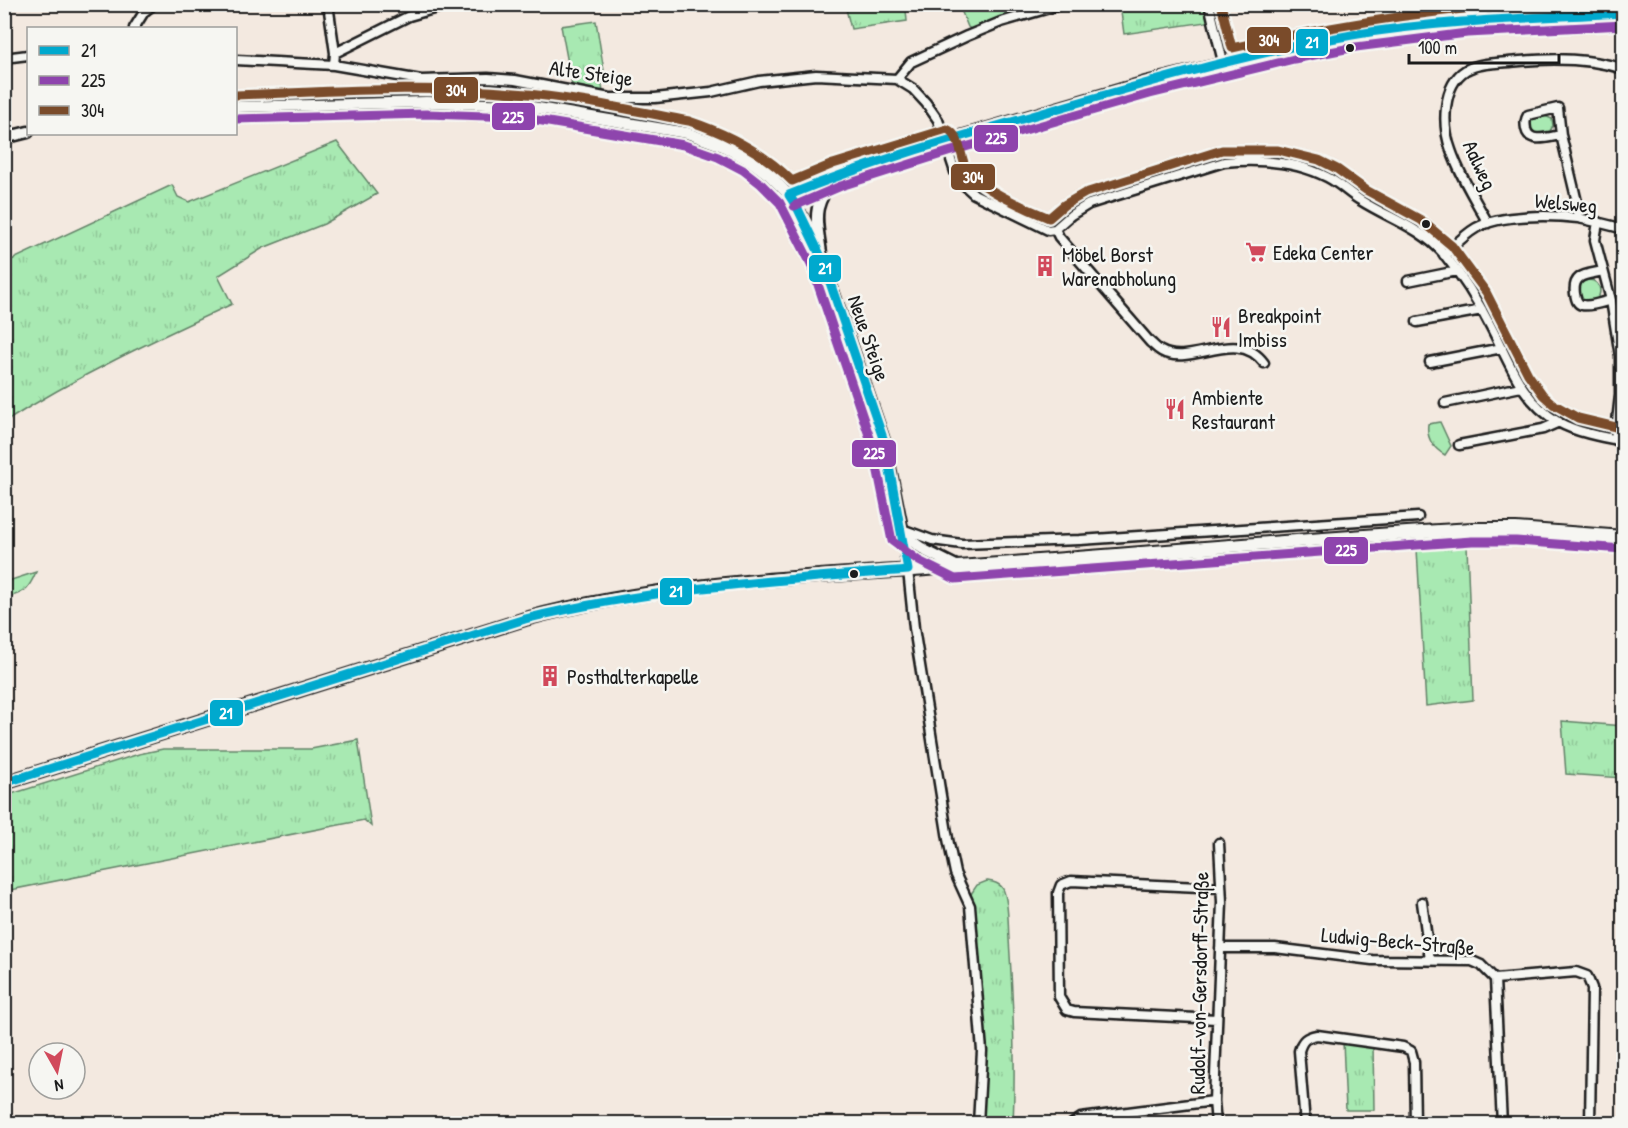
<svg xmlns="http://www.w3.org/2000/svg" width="1628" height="1128" font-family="'Patrick Hand',sans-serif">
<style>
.grass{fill:url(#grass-tufts);stroke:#628267;stroke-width:1.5}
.forest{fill:url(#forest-firs);stroke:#628267;stroke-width:1.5}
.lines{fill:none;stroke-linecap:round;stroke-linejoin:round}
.minor-casing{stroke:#1c1c1c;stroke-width:13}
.tertiary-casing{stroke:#1c1c1c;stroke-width:15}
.secondary-casing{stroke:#1c1c1c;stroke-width:15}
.primary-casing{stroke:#1c1c1c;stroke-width:16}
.minor{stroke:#f6f6f2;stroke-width:8}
.tertiary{stroke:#f6f6f2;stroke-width:10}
.secondary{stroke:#f6f6f2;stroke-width:10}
.primary{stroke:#f6f6f2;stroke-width:12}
.bus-1-casing{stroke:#f6f6f2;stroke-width:14}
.bus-2-casing{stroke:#f6f6f2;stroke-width:14}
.bus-3-casing{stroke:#f6f6f2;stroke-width:14}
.bus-1{stroke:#00a9ce;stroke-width:9}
.bus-2{stroke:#8e44ad;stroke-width:9}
.bus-3{stroke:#7a4b2a;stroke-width:9}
.bus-dot{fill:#1c1c1c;stroke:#f6f6f2;stroke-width:2}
.labels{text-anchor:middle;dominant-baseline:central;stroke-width:5;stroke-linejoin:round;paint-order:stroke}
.street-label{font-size:21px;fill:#1c1c1c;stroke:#f6f6f2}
.poi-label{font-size:21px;fill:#1c1c1c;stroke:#f6f6f2;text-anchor:start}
.line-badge{stroke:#f6f6f2;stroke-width:2}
.badge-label{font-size:16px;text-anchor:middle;font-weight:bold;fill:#fff}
</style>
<defs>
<pattern id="grass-tufts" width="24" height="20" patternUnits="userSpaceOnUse" patternTransform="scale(1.5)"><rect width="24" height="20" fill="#a8e9b2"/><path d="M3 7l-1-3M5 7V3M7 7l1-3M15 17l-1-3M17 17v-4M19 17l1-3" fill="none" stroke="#90c798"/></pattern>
<pattern id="forest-firs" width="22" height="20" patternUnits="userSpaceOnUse" patternTransform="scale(1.5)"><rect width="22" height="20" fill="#a8e9b2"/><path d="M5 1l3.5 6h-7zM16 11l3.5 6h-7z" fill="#90c798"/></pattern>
</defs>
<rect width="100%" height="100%" fill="#f3e9e0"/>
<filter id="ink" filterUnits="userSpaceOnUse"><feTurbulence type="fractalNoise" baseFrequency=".0167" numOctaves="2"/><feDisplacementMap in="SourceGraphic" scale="12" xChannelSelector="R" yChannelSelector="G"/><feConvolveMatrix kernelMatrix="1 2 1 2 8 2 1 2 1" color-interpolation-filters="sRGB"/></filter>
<g filter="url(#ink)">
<path class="grass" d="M 845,5 L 845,4 L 943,5 L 906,10 L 907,21 L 851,29 Z
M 959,5 L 1019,5 L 1020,12 L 972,30 L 968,27 Z
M 1120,5 L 1209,5 L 1213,21 L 1124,34 Z
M 596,21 L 604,71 L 600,71 L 603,92 L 572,85 L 561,26 Z
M 1545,116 L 1552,119 L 1553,126 L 1550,131 L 1531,134 L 1530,118 Z
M 337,142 L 377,194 L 324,224 L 263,248 L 218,276 L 232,304 C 154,340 77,376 5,422 L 5,263 L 172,185 L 178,197 L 189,202 Z
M1578 291a11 11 0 1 1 22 0a11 11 0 1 1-22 0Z
M 1440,422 L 1451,446 L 1445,455 C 1433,448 1426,439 1428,424 Z
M 1467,546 L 1473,700 L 1426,706 L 1417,549 Z
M 1562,721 L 1623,726 L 1623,778 L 1566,774 Z
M 358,740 L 371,826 L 364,820 L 5,891 L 5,796 L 139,754 L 163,749 L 311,749 Z
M 987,881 C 993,882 1000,883 1003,889 C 1009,901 1008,926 1009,939 C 1013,1000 1016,1062 1013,1123 L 982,1123 C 987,1047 984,970 971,894 L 977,885 Z
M 1343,1041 L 1373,1044 L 1374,1110 L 1346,1110 Z"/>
<path class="forest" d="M 36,572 C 28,591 24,593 5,598 L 5,582 Z"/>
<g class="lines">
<defs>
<path id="minor" d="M 328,4 L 335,53 L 334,65
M 1209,4 L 1223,62
M 134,28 L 144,12 L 154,4
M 335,53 L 409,16 L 451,4
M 4,58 L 28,55
M 236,60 L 334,65 L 421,80 L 488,78 L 515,80 L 610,98 L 655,98 L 711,92 L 759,81 L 816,75 L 897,79 L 913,89 L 926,103 L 938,120 L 955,172 L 962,183 L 974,194 L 1048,230 L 1055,229 L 1071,215 L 1089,204 L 1224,162 C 1258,159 1296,161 1327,177 C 1339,183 1349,193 1360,200 C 1390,219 1420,227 1444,254 C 1462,276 1478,301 1491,327 C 1510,363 1521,400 1558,422 C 1578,433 1602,437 1624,441
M 897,79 L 911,62 L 967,36 L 1001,22 L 1063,4
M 1561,135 C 1549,137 1529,144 1526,129 C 1525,123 1525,120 1528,115 L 1558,108 L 1561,135 L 1577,202 L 1578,218
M 1598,222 L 1595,240 L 1611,300 L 1620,356 L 1620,395 L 1615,440
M 1488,223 C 1475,200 1459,174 1451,150 C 1442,126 1442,85 1466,70 C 1480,62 1504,63 1520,61 C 1555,58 1590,58 1624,69
M 1055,229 L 1059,237 L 1150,342 C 1154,345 1157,349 1161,351 C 1191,368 1237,326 1264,363
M 1444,255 C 1454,246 1464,235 1476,228 C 1500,214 1551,215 1578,218 C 1593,221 1609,225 1624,229
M 1603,271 C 1587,275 1572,273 1575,294 C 1576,299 1577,304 1582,305 C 1590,307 1603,302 1611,300
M 1408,281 L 1457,271
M 1417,322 L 1482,310
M 1430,362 L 1502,348
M 1445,403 L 1521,387
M 1459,445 L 1543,429 L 1559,422
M 902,529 L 932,540 L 962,544 L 1080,540 L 1418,517
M 908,570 L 914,628 L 948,839 L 955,873 L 970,906 L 982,1051 L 978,1124
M 1422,902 L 1430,960
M 1220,948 L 1275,948 L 1372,960 L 1472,961 L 1481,965 L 1495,979 L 1502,1124
M 1495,979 L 1576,972 L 1587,976 L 1592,988 L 1590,1124
M 1217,1019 L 1074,1012 L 1067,1010 L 1059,997 L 1058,893 L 1061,885 L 1071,881 L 1221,888
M 1072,1124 L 1081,1118 L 1214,1101
M 1216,1124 L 1214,1101 L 1222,902 L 1219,843
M 1305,1124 L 1299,1051 C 1302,1040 1306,1037 1317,1035 L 1403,1047 L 1411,1051 L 1414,1062 L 1415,1124"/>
<path id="tertiary" d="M 789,195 L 837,175 L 945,141 L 1147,82 L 1291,47 L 1354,35 L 1466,21 L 1624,13
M 821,253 C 816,216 811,207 836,176"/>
<path id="secondary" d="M 236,107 L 426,102 L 520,105 L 687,133 L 723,146 L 749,160 L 769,175 L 789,195 L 798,209 L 822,259 L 885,444 L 902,529 L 908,570
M 4,138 L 28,132
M 903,535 L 926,551 L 958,567"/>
<path id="primary" d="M 4,783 L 525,619 C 665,581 813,577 957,567 C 1128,555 1300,539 1472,529 L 1516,529 L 1624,537"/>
</defs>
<use href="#minor" class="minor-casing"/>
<use href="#tertiary" class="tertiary-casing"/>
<use href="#secondary" class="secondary-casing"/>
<use href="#primary" class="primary-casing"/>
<use href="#minor" class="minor"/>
<use href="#tertiary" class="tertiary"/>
<use href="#secondary" class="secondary"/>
<use href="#primary" class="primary"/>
<defs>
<path id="bus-1" d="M 908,570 L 885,444 L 822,259 L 798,209 L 789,195 C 865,164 943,141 1022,119 C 1131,87 1240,55 1352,35 C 1442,20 1533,18 1624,13
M 4,783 L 525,619 C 651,588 779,580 908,570"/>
<path id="bus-2" d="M 236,119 L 426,114 L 519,117 L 684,145 L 718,157 L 743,170 L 761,184 L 780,203 L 811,264 L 873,447 L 892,541 L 919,561 L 955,579 L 1472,541 L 1516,541 L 1623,549
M 794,206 L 841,186 L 948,152 L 1150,94 L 1294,59 L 1356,47 L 1467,33 L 1624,25"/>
<path id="bus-3" d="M 1221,4 L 1232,48 C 1330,26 1428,9 1529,4
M 236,95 C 328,92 421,85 514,93 C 573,97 631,110 689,121 C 728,134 763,152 792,181 L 833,164 L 947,129 C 963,136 959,162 970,174 C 984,190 1029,210 1049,218 L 1064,205 L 1085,193 L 1222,150 L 1278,150 L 1319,160 L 1337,169 L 1366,190 L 1421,220 L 1452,246 L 1486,292 L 1528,374 L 1543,395 L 1553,404 L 1578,418 L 1624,429"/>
</defs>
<use href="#bus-1" class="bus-1-casing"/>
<use href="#bus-2" class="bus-2-casing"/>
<use href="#bus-3" class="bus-3-casing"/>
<use href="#bus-1" class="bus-1"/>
<use href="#bus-2" class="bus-2"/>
<use href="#bus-3" class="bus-3"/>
</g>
</g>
<defs>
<symbol id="supermarket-bare" viewBox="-9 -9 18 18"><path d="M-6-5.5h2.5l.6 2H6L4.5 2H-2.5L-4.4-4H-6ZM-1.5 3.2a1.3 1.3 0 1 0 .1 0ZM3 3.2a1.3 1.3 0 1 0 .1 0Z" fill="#d1495b" stroke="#f6f6f2" stroke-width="2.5" paint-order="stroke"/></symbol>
<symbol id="building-bare" viewBox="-9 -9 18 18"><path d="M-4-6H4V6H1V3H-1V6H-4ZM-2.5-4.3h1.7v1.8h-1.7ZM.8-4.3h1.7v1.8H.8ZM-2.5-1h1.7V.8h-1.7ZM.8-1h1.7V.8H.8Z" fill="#d1495b" stroke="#f6f6f2" stroke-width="2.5" paint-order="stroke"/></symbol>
<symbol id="restaurant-bare" viewBox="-9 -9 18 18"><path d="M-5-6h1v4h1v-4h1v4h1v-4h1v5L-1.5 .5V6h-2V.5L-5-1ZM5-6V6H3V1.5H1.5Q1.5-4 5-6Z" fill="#d1495b" stroke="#f6f6f2" stroke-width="2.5" paint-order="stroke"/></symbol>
</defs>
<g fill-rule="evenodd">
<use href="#supermarket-bare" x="1241" y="237" width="30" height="30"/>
<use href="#building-bare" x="1030" y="251" width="30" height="30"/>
<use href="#restaurant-bare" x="1206" y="312" width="30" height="30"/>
<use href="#restaurant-bare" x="1160" y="394" width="30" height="30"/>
<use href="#building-bare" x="535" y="661" width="30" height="30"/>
</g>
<g class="bus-dot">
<circle cx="1350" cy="48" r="5"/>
<circle cx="1426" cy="224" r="5"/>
<circle cx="854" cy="574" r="5"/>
</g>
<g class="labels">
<g class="street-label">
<text transform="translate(591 73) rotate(8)">Alte Steige</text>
<text transform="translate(1480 165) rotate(65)">Aalweg</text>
<text transform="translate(1566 203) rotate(5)">Welsweg</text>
<text transform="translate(869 338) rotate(71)">Neue Steige</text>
<text transform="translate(1398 941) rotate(5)">Ludwig-Beck-Straße</text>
<text transform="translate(1199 983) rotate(-89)">Rudolf-von-Gersdorff-Straße</text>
</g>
<g class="poi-label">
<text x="1273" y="252">Edeka Center</text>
<text x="1062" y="254">Möbel Borst<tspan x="1062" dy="24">Warenabholung</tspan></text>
<text x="1238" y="315">Breakpoint<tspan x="1238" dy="24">Imbiss</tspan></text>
<text x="1192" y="397">Ambiente<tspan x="1192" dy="24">Restaurant</tspan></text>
<text x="567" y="676">Posthalterkapelle</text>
</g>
</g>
<g class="line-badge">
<rect x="1246" y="26" width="46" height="28" rx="6" fill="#7a4b2a"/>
<rect x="1295" y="28" width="34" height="29" rx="6" fill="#00a9ce"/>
<rect x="433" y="76" width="46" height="28" rx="6" fill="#7a4b2a"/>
<rect x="491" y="102" width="45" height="29" rx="6" fill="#8e44ad"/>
<rect x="973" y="124" width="46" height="29" rx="6" fill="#8e44ad"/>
<rect x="950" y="163" width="46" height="28" rx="6" fill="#7a4b2a"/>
<rect x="808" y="254" width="34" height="29" rx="6" fill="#00a9ce"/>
<rect x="851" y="439" width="46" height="29" rx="6" fill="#8e44ad"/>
<rect x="1323" y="536" width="46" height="29" rx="6" fill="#8e44ad"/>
<rect x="659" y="577" width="34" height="29" rx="6" fill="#00a9ce"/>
<rect x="209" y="699" width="35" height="28" rx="6" fill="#00a9ce"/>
</g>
<g class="badge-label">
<text x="1269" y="46">304</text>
<text x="1312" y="48">21</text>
<text x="456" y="96">304</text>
<text x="513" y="123">225</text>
<text x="996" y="144">225</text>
<text x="973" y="183">304</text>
<text x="825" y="274">21</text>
<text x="874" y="459">225</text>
<text x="1346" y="556">225</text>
<text x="676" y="597">21</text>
<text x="226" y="719">21</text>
</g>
<rect width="1628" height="1128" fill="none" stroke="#f6f6f2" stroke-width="24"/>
<rect x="12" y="12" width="1604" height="1104" fill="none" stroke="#1c1c1c" stroke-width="2" filter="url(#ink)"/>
<rect x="27" y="27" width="210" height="108" fill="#f6f6f2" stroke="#9f9f9c" stroke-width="1.5"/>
<rect x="39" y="46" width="30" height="9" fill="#00a9ce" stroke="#9f9f9c" stroke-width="1.5"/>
<text x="81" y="57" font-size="18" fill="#1c1c1c">21</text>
<rect x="39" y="76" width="30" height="9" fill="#8e44ad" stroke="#9f9f9c" stroke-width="1.5"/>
<text x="81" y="87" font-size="18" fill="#1c1c1c">225</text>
<rect x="39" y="106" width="30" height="9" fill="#7a4b2a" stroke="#9f9f9c" stroke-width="1.5"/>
<text x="81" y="117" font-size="18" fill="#1c1c1c">304</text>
<g transform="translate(57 1071) rotate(171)"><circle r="28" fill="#f6f6f2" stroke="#9f9f9c" stroke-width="1.5"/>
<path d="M0-4.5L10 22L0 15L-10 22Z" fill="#d1495b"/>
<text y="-9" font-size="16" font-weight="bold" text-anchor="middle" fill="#1c1c1c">N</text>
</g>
<path d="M1409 54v9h150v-9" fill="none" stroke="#1c1c1c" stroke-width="3"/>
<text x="1418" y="54" font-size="18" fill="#1c1c1c" stroke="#f6f6f2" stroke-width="4.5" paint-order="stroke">100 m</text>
</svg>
